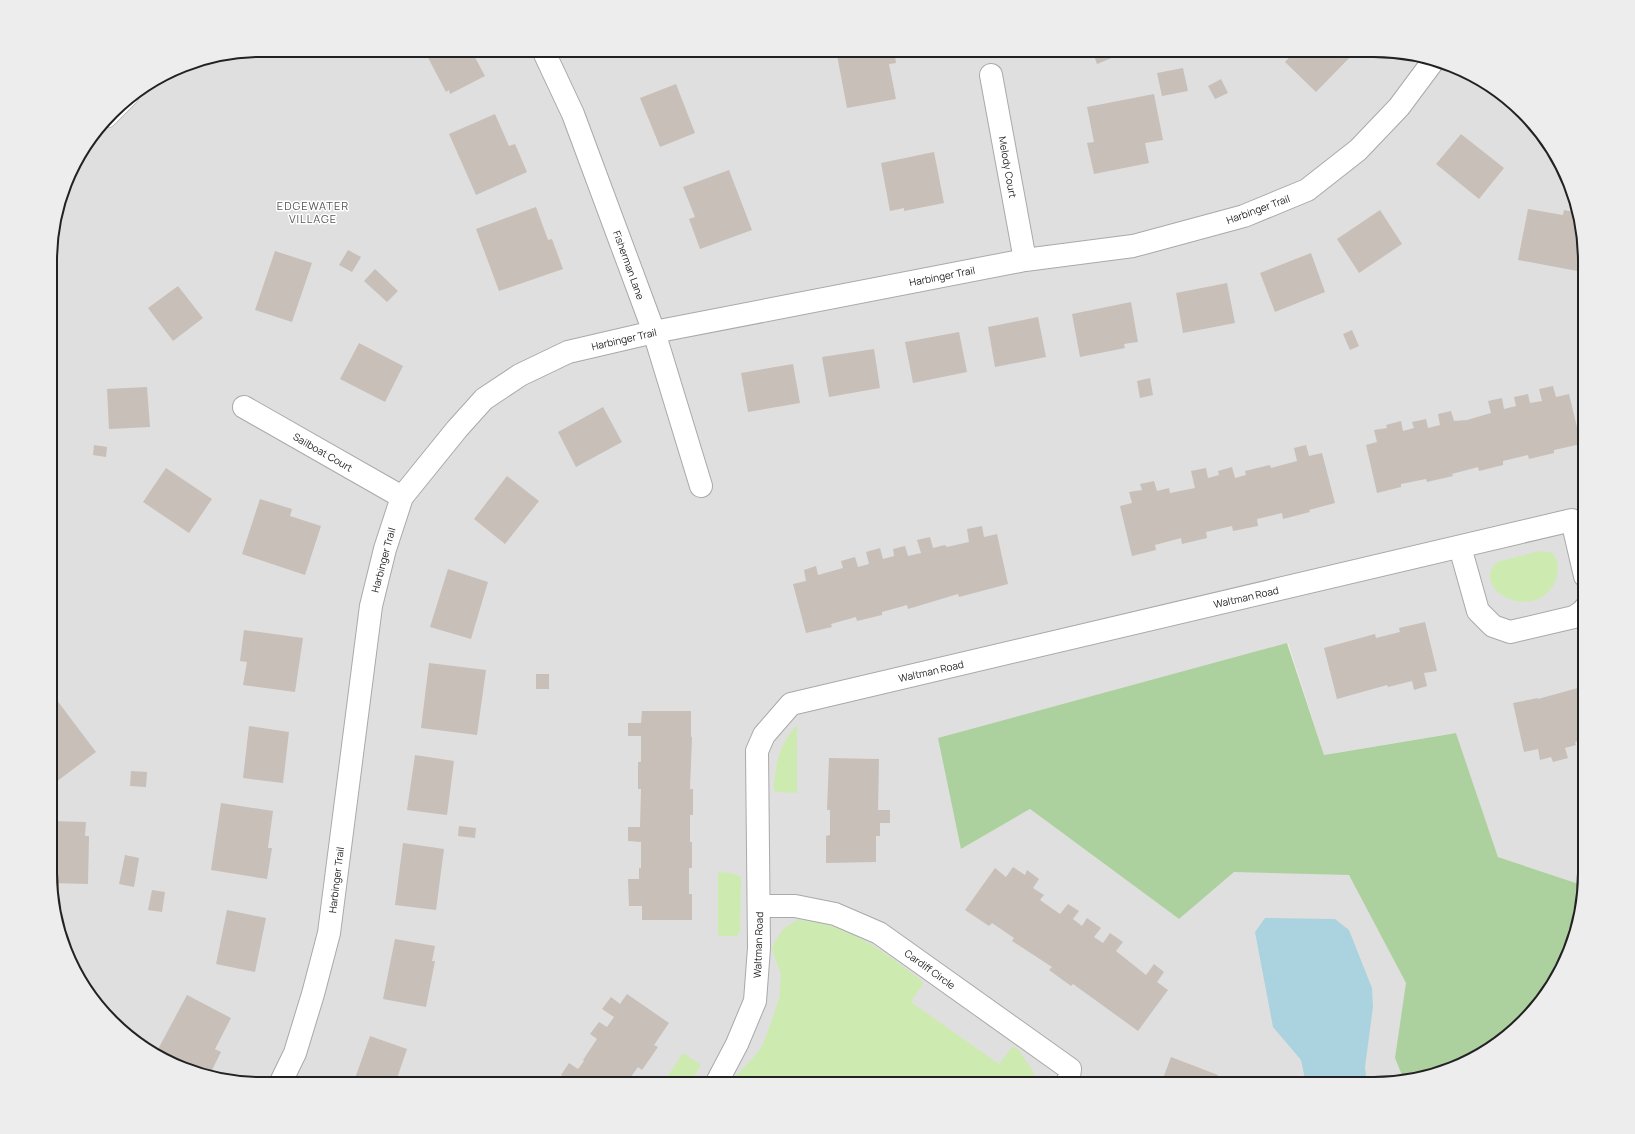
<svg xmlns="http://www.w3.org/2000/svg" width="1635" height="1134" font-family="Manrope,sans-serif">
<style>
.residential{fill:#e0dfdf}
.grass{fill:#cdebb0}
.forest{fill:#add19e}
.water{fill:#aad3df}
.building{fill:#c7bfb8}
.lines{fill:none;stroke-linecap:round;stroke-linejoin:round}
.service-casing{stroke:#a9a9a9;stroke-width:16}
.minor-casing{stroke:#a9a9a9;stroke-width:24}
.service{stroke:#fff;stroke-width:15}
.minor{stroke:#fff;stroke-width:22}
.labels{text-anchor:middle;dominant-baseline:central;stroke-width:3;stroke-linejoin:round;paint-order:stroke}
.street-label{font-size:10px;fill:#222;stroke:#fff}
.neighbourhood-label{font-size:11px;letter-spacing:1px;fill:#555;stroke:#fff}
.rim{fill:none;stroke:#222;stroke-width:2}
</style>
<rect width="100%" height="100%" fill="#f2efe9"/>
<path class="residential" d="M 261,50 L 1388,50 L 1442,61 L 1502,93 L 1557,156 L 1578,206 L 1585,247 L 1585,886 L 1498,857 L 1456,733 L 1324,755 L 1288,643 L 961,849 L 1030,809 L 1179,919 L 1240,863 L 1351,871 L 1411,982 L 1410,1079 L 1374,1084 L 247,1084 L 193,1073 L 133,1041 L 78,978 L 52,900 L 52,234 L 72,167 L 122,103 L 180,66 Z"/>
<path class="grass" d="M 1540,551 L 1553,553 C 1558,561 1559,567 1557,576 C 1556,582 1552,588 1548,592 C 1521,619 1471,584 1497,562 Z
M 797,725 L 797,793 L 775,792 C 773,786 774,782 775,776 C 777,756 783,740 797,725 Z
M 718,872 L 731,873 L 741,877 L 740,932 L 737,936 L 718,936 Z
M 797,920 C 846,922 885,952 922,981 L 923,984 L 911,1002 L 999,1064 L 1012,1047 L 1017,1048 L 1033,1071 L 1036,1084 L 734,1084 L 735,1077 L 759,1051 L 765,1039 L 779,999 L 781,974 L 772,950 L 774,943 L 783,929 Z
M 683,1053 L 700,1064 L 700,1067 L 689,1084 L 662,1084 Z"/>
<path class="forest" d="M 1287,643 L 1324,755 L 1456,733 L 1498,857 L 1585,886 L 1574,941 L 1542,1001 L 1513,1032 L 1468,1062 L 1428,1077 L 1404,1080 L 1395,1058 L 1406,983 L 1349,875 L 1234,872 L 1179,919 L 1030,809 L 961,849 L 938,738 Z"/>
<path class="water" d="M 1265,918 L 1335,919 L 1349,930 L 1372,988 L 1373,1007 L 1365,1067 L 1367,1084 L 1306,1084 L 1301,1060 L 1273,1027 L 1255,932 Z"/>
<path class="building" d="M 424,50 L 471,50 L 485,76 L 450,94 L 449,90 L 446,92 Z
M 836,50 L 894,50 L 896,63 L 889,64 L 896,99 L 847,108 Z
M 1092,50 L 1131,50 L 1097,64 Z
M 1296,50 L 1357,50 L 1316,92 L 1285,62 Z
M 1183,68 L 1188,91 L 1162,96 L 1157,73 Z
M 1221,79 L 1228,93 L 1215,99 L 1208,86 Z
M 676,84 L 695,133 L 660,147 L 640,98 Z
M 1154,94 L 1163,140 L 1145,143 L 1149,163 L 1094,174 L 1087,143 L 1094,142 L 1087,107 Z
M 495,114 L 509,146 L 515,144 L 527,172 L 476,195 L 449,134 Z
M 1461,134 L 1504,168 L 1479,199 L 1436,164 Z
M 934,152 L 944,203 L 904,211 L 904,208 L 890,211 L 881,163 Z
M 729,170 L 752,230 L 700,249 L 689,219 L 695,217 L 683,187 Z
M 536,207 L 548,240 L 552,239 L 563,269 L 499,291 L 476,229 Z
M 1528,209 L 1563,215 L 1564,210 L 1579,213 L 1585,247 L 1583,272 L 1518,260 Z
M 1380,210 L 1402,244 L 1359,273 L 1337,239 Z
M 348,250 L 361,257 L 352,272 L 339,265 Z
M 275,251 L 312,263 L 292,322 L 255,310 Z
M 1311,253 L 1325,292 L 1275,312 L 1260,273 Z
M 375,269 L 398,291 L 387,302 L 364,281 Z
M 1227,283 L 1235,323 L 1183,333 L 1176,293 Z
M 178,286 L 203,318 L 173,341 L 148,308 Z
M 1131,302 L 1138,342 L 1124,344 L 1125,348 L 1080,357 L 1072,314 Z
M 1038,317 L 1046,357 L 995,367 L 988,327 Z
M 1352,330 L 1359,346 L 1350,350 L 1343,334 Z
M 959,332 L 967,372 L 913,383 L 905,342 Z
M 359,343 L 403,366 L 385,402 L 340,379 Z
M 874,349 L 880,388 L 829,397 L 822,357 Z
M 793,364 L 800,403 L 748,412 L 741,373 Z
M 1150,378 L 1153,395 L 1140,398 L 1137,381 Z
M 1553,386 L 1556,397 L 1569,394 L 1581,444 L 1554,450 L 1554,453 L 1529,459 L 1528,455 L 1503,461 L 1503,465 L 1479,471 L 1478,467 L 1452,474 L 1453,476 L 1427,482 L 1426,479 L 1401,484 L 1401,487 L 1377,493 L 1366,445 L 1377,442 L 1374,430 L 1387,428 L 1386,425 L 1401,421 L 1403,431 L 1414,428 L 1412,422 L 1426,419 L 1428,428 L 1440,425 L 1438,414 L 1451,411 L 1454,421 L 1467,420 L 1491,413 L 1488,401 L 1502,398 L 1504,409 L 1516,406 L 1514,397 L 1528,394 L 1530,403 L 1542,401 L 1539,389 Z
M 147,387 L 150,427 L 109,429 L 107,389 Z
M 603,407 L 622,442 L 576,467 L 558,432 Z
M 94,445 L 107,447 L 106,457 L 93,455 Z
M 1306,445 L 1309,456 L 1322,453 L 1335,503 L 1309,510 L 1310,512 L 1283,519 L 1282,513 L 1257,519 L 1258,526 L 1233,531 L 1232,526 L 1206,532 L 1207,538 L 1182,544 L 1181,538 L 1155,545 L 1156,550 L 1132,556 L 1120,506 L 1132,503 L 1129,492 L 1142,490 L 1140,484 L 1154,481 L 1157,491 L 1169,488 L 1170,493 L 1195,488 L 1191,471 L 1206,468 L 1208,478 L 1219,475 L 1218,471 L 1232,467 L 1235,478 L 1246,475 L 1245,471 L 1270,465 L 1271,468 L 1297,461 L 1294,448 Z
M 166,468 L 212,499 L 189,533 L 143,502 Z
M 507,476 L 539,501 L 505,544 L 474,519 Z
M 260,499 L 292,509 L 290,516 L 321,526 L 305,575 L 242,554 Z
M 982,526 L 984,537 L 997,534 L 1008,584 L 959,597 L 958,594 L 908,609 L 907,605 L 882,612 L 882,615 L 857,621 L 856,617 L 831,624 L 832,627 L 806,633 L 793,584 L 806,581 L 804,570 L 816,566 L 818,575 L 843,568 L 841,561 L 855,557 L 858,567 L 869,564 L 866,552 L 880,548 L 883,559 L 894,556 L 893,549 L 905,546 L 908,556 L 921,553 L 917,540 L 930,537 L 933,548 L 945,545 L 947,547 L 969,542 L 967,529 Z
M 448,569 L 488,582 L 471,639 L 430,627 Z
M 1425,622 L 1437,671 L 1424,673 L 1427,686 L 1414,690 L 1412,681 L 1388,687 L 1387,685 L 1337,699 L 1324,648 L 1375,634 L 1376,638 L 1400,632 L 1399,628 Z
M 244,630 L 303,638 L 295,692 L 243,685 L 247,662 L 240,661 Z
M 429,663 L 486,670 L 477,735 L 421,728 Z
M 536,674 L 549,674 L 549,689 L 536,689 Z
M 1585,686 L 1585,739 L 1575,742 L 1576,745 L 1565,748 L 1568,758 L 1553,762 L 1551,757 L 1540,760 L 1538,749 L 1524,752 L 1513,703 L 1538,698 L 1538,699 Z
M 56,699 L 96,752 L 52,785 L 52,702 Z
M 642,711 L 691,711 L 691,737 L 692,737 L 690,789 L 693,789 L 693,815 L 690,815 L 690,842 L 692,842 L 692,868 L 689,868 L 689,894 L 692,894 L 692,920 L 642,920 L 642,906 L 629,906 L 628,879 L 639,879 L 639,868 L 641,868 L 641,842 L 628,841 L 628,827 L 640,827 L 641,789 L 638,789 L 638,762 L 641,762 L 641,736 L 628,736 L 628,723 L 641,723 Z
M 249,726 L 289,732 L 283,783 L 243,778 Z
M 415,755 L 454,761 L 447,815 L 407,810 Z
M 829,758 L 879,759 L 878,810 L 890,810 L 890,823 L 880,823 L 880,836 L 876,836 L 876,862 L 826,863 L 826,836 L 830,835 L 830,810 L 827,810 Z
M 131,771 L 147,772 L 146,787 L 130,786 Z
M 221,803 L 273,811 L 268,848 L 272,848 L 267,879 L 211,870 Z
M 52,821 L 86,822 L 85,836 L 89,836 L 88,884 L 52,883 Z
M 459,826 L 476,828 L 475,838 L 458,836 Z
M 403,843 L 444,849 L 436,910 L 395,905 Z
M 125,855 L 139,858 L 134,887 L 119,884 Z
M 1013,867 L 1025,875 L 1027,870 L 1039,879 L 1033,888 L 1044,895 L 1040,900 L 1060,914 L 1068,904 L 1079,911 L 1073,919 L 1082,926 L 1087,918 L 1101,928 L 1094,937 L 1103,943 L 1110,933 L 1123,942 L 1116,951 L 1146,975 L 1154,964 L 1164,972 L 1157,982 L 1168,990 L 1138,1031 L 1073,984 L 1071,986 L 1049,970 L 1052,967 L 1012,941 L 1014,938 L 992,923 L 989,926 L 965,910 L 995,868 L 1006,877 Z
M 152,890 L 165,892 L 162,912 L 148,910 Z
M 227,910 L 266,918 L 255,972 L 216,964 Z
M 395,939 L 435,946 L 432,961 L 435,961 L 426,1007 L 383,999 Z
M 627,994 L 669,1023 L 654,1045 L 658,1047 L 642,1070 L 638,1067 L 626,1084 L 566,1084 L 568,1080 L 561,1075 L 569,1063 L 578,1069 L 584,1061 L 583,1060 L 597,1039 L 590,1034 L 599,1022 L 607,1027 L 614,1017 L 602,1009 L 611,997 L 620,1004 Z
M 187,995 L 231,1018 L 215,1049 L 221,1052 L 209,1076 L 193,1073 L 156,1053 Z
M 370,1036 L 407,1049 L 395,1084 L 353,1084 Z
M 1171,1057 L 1218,1075 L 1214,1084 L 1157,1084 L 1158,1081 L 1162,1081 Z"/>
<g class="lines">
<defs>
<path id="service" d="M 108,120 L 131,97"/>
<path id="minor" d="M 543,50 L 573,114 L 654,332 L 701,486
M 991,75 L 1025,260
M 244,407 L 402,497
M 1460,547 L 1478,611 L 1493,626 L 1510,632 L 1574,617 L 1583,611 L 1585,608
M 759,906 L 795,906 L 835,914 L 879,933 L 1070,1069 L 1068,1084
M 280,1084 L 295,1053 L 313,994 L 329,933 L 371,606 L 385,549 L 402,497 L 457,429 L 484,399 L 520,375 L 568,352 L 654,332 L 1025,260 L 1133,246 L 1244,216 L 1307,190 L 1358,150 L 1399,107 L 1434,60
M 716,1084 L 737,1044 L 755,1001 L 759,948 L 757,751 L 764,735 L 791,704 L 1572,520 L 1585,576"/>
</defs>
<use href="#service" class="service-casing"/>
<use href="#minor" class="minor-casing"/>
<use href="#service" class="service"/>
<use href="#minor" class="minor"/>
</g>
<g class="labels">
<g class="street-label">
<text transform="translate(1008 167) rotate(80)">Melody Court</text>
<text transform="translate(1258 209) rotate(-20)">Harbinger Trail</text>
<text transform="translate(629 265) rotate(70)">Fisherman Lane</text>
<text transform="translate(942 276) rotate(-11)">Harbinger Trail</text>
<text transform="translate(624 339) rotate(-13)">Harbinger Trail</text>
<text transform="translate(323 452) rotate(30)">Sailboat Court</text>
<text transform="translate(383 560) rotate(-75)">Harbinger Trail</text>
<text transform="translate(1246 597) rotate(-13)">Waltman Road</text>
<text transform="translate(931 671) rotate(-13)">Waltman Road</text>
<text transform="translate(336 880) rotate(-83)">Harbinger Trail</text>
<text transform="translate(758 945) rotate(-88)">Waltman Road</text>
<text transform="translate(930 969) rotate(36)">Cardiff Circle</text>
</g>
<g class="neighbourhood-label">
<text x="313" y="205">EDGEWATER<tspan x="313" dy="13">VILLAGE</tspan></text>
</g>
</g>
<path d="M0 0H1635V1134H0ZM261 57H1374A204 204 0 0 1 1578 261V873A204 204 0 0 1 1374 1077H261A204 204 0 0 1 57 873V261A204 204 0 0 1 261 57Z" fill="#ededed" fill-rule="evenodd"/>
<path class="rim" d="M261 57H1374A204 204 0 0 1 1578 261V873A204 204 0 0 1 1374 1077H261A204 204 0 0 1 57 873V261A204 204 0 0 1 261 57Z"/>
</svg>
